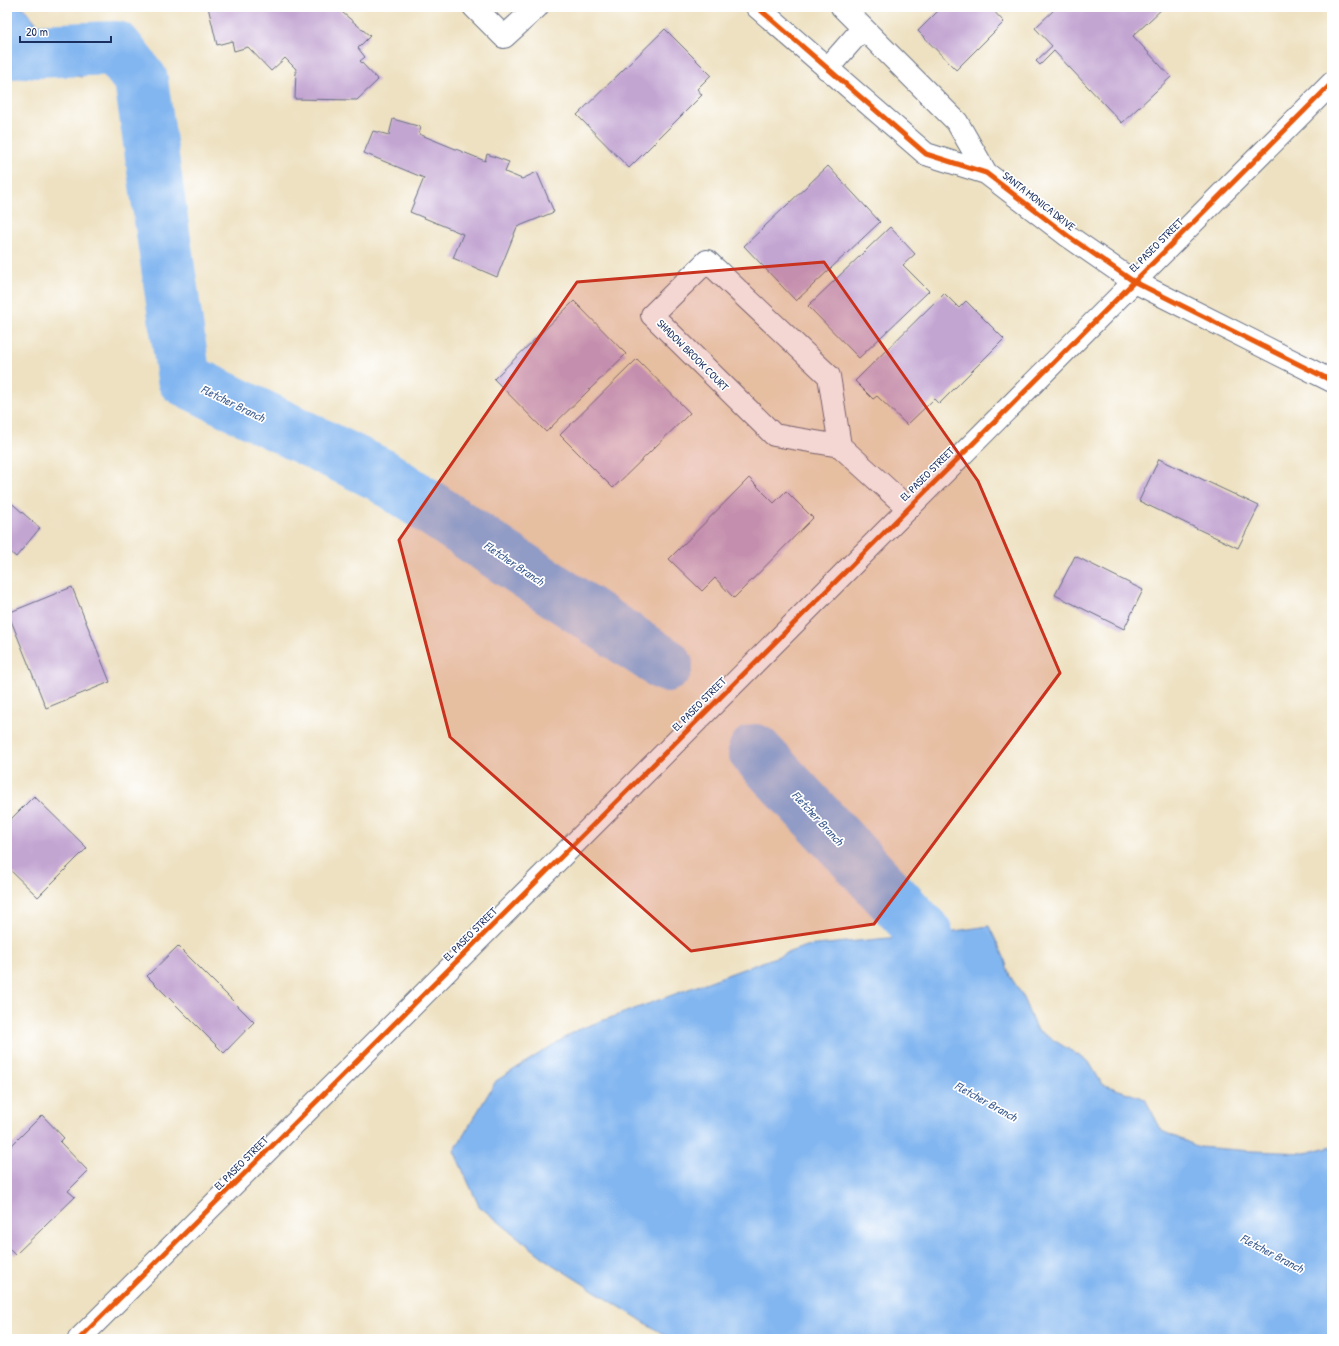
<svg xmlns="http://www.w3.org/2000/svg" width="1339" height="1346" font-family="'Patrick Hand',sans-serif">
<style>
.water{fill:#82b6f0;stroke:#4e72a7}
.lines{fill:none;stroke-linecap:round;stroke-linejoin:round}
.river{stroke:#82b6f0;stroke-width:54}
.building{fill:#c3a5d2}
.minor-casing{stroke:#656d81;stroke-width:24}
.minor{stroke:#fff;stroke-width:22}
.cycleway-casing{stroke:#fff;stroke-width:8}
.cycleway{stroke:#e8590c;stroke-width:5}
.marked{fill:#c8321e;fill-opacity:0.2;stroke:#c8321e;stroke-width:3;stroke-linejoin:round}
.labels{text-anchor:middle;dominant-baseline:central;stroke-width:3.5;stroke-linejoin:round;paint-order:stroke}
.street-label{font-size:11px;fill:#1b2f5e;stroke:#fff}
.water-label{font-size:12px;font-style:italic;fill:#3f5e91;stroke:#fff}
</style>
<rect width="100%" height="100%" fill="#fff"/>
<filter id="ink" filterUnits="userSpaceOnUse"><feTurbulence type="fractalNoise" baseFrequency=".025" numOctaves="2"/><feDisplacementMap in="SourceGraphic" scale="8" xChannelSelector="R" yChannelSelector="G"/><feConvolveMatrix kernelMatrix="1 2 1 2 8 2 1 2 1" color-interpolation-filters="sRGB"/></filter>
<filter id="wash" filterUnits="userSpaceOnUse"><feTurbulence type="fractalNoise" baseFrequency=".012" numOctaves="4" result="noise"/><feDisplacementMap in="SourceGraphic" scale="16" xChannelSelector="R" yChannelSelector="G"/><feGaussianBlur stdDeviation="0.9" result="paint"/><feColorMatrix in="noise" values="0 0 0 0 0 0 0 0 0 0 0 0 0 0 0 0 0 1.4 0 .05"/><feComposite in="paint" operator="in"/></filter>
<g filter="url(#wash)">
<rect width="100%" height="100%" fill="#eee1c1"/>
<path class="water" d="M 7,7 L 23,7 L 82,77 L 7,66 Z
M 989,926 L 1004,957 L 1010,976 L 1021,993 L 1036,1029 L 1089,1062 L 1102,1084 L 1145,1099 L 1162,1131 L 1199,1147 L 1252,1151 L 1306,1153 L 1332,1146 L 1332,1339 L 671,1339 L 550,1263 L 479,1206 L 454,1151 L 496,1081 L 577,1030 L 806,946 L 941,933 Z"/>
<g class="lines">
<path class="river" d="M 7,52 L 116,48 L 141,80 L 184,379 L 381,475 L 666,665
M 755,751 L 926,934 L 939,1009"/>
</g>
<g id="blocks">
<path class="building" d="M 208,7 L 336,7 L 370,36 L 358,48 L 365,57 L 360,61 L 378,80 L 357,100 L 295,99 L 296,69 L 285,58 L 271,71 L 248,47 L 234,51 L 232,41 L 217,45 Z
M 942,7 L 990,7 L 1004,22 L 956,70 L 918,31 Z
M 1057,7 L 1162,7 L 1163,8 L 1133,36 L 1171,77 L 1122,123 L 1054,51 L 1040,65 L 1036,61 L 1052,46 L 1035,28 Z
M 665,29 L 711,75 L 697,89 L 702,95 L 629,168 L 577,115 Z
M 393,119 L 421,127 L 419,134 L 485,161 L 487,154 L 509,162 L 505,172 L 522,179 L 537,172 L 554,212 L 517,227 L 497,277 L 453,258 L 463,234 L 410,212 L 424,178 L 364,153 L 373,131 L 389,135 Z
M 828,166 L 880,222 L 796,301 L 744,246 Z
M 890,227 L 915,254 L 903,265 L 929,291 L 859,358 L 808,306 Z
M 944,293 L 959,308 L 966,301 L 1004,339 L 939,404 L 934,399 L 907,425 L 877,396 L 873,399 L 855,381 Z
M 574,301 L 626,354 L 546,432 L 494,379 Z
M 637,359 L 690,413 L 613,488 L 560,435 Z
M 1159,459 L 1259,506 L 1238,548 L 1139,501 Z
M 749,478 L 774,503 L 786,491 L 813,518 L 734,598 L 715,578 L 702,591 L 669,559 Z
M 7,499 L 40,528 L 16,557 L 7,549 Z
M 1075,556 L 1143,590 L 1124,629 L 1055,595 Z
M 72,587 L 110,682 L 46,708 L 8,613 Z
M 34,796 L 87,848 L 38,897 L 7,867 L 7,823 Z
M 178,946 L 254,1022 L 224,1053 L 147,976 Z
M 42,1115 L 64,1138 L 60,1142 L 88,1171 L 68,1191 L 75,1197 L 15,1255 L 9,1249 L 7,1251 L 7,1150 Z"/>
</g>
</g>
<g filter="url(#ink)">
<use href="#blocks" fill-opacity="0" stroke="#656d81" stroke-width="1"/>
<g class="lines">
<defs>
<path id="minor" d="M 474,7 L 504,37 L 537,7
M 757,7 L 926,154 L 986,173 L 1068,236 L 1133,281 L 1332,381
M 842,7 L 957,122 L 986,173
M 827,69 L 863,28
M 840,446 L 829,376 L 707,261 L 652,315 L 774,435 L 840,446 L 908,508
M 79,1339 L 638,780 L 1332,83"/>
</defs>
<use href="#minor" class="minor-casing"/>
<use href="#minor" class="minor"/>
<defs>
<path id="cycleway" d="M 757,7 L 926,154 L 986,173 L 1068,236 L 1133,281 L 1332,381
M 79,1339 L 638,780 L 1332,83"/>
</defs>
<use href="#cycleway" class="cycleway-casing"/>
<use href="#cycleway" class="cycleway"/>
</g>
</g>
<path class="marked" d="M 824,262 L 978,481 L 1060,673 L 874,924 L 691,951 L 450,737 L 399,540 L 577,282 Z"/>
<g class="labels">
<g class="street-label">
<text transform="translate(1039 201) rotate(38)">SANTA MONICA DRIVE</text>
<text transform="translate(1156 245) rotate(-45)">EL PASEO STREET</text>
<text transform="translate(693 355) rotate(45)">SHADOW BROOK COURT</text>
<text transform="translate(927 474) rotate(-45)">EL PASEO STREET</text>
<text transform="translate(699 704) rotate(-45)">EL PASEO STREET</text>
<text transform="translate(470 934) rotate(-45)">EL PASEO STREET</text>
<text transform="translate(241 1163) rotate(-45)">EL PASEO STREET</text>
</g>
<g class="water-label">
<text transform="translate(233 403) rotate(26)">Fletcher Branch</text>
<text transform="translate(514 563) rotate(34)">Fletcher Branch</text>
<text transform="translate(818 818) rotate(47)">Fletcher Branch</text>
<text transform="translate(986 1101) rotate(29)">Fletcher Branch</text>
<text transform="translate(1272 1253) rotate(28)">Fletcher Branch</text>
</g>
</g>
<rect width="1339" height="1346" fill="none" stroke="#fff" stroke-width="24"/>
<path d="M20 36v6h91v-6" fill="none" stroke="#1b2f5e" stroke-width="2"/>
<text x="26" y="36" font-size="12" fill="#1b2f5e" stroke="#ffffff" stroke-width="3" paint-order="stroke">20 m</text>
</svg>
